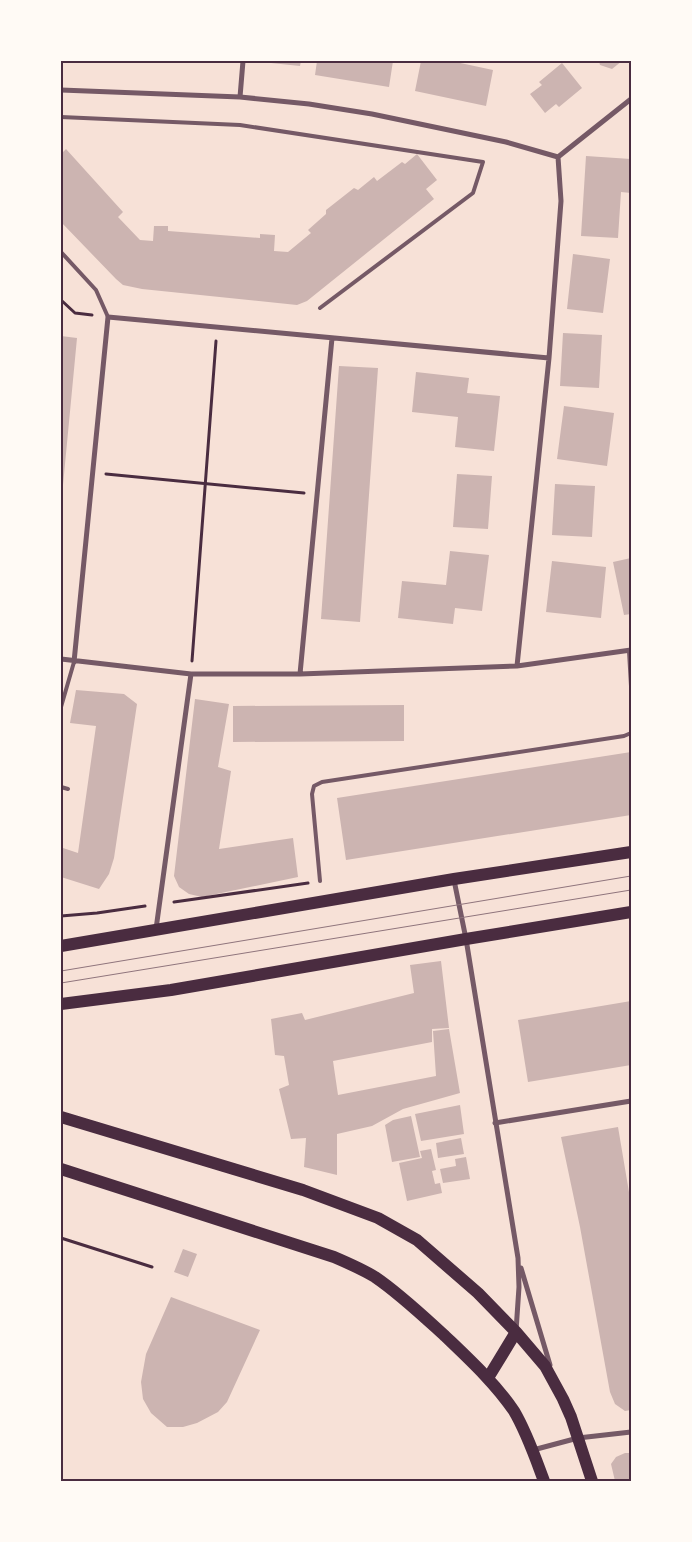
<svg xmlns="http://www.w3.org/2000/svg" width="692" height="1542" font-family="Raleway,sans-serif">
<style>
.building{fill:#ccb4b1}
.lines{fill:none;stroke-linecap:round;stroke-linejoin:round}
.path{stroke:#4a2c40;stroke-width:3}
.service{stroke:#755966;stroke-width:4}
.minor{stroke:#755966;stroke-width:5}
.primary{stroke:#4a2c40;stroke-width:12}
.tram{stroke:#8f747c;stroke-width:1}
.neatline{fill:none;stroke:#4a2c40;stroke-width:2}
</style>
<rect width="100%" height="100%" fill="#f7e1d7"/>
<path class="building" d="M 271,61 L 301,61 L 300,66 L 271,63 Z
M 317,61 L 393,61 L 389,87 L 315,75 Z
M 421,61 L 451,61 L 493,70 L 486,106 L 415,91 Z
M 599,61 L 622,61 L 612,69 L 600,65 Z
M 562,63 L 582,88 L 559,107 L 556,104 L 545,113 L 530,94 L 542,85 L 539,82 Z
M 66,149 L 123,212 L 118,217 L 140,240 L 153,241 L 154,226 L 168,226 L 168,231 L 260,238 L 260,234 L 275,235 L 274,251 L 288,252 L 311,233 L 308,230 L 326,214 L 326,210 L 354,188 L 358,190 L 374,177 L 377,181 L 402,162 L 405,164 L 417,154 L 437,180 L 426,189 L 434,199 L 307,301 L 297,305 L 142,289 L 123,285 L 116,279 L 61,222 L 61,154 Z
M 586,156 L 631,159 L 631,193 L 621,192 L 618,238 L 581,236 Z
M 573,254 L 610,259 L 603,313 L 567,309 Z
M 563,333 L 602,335 L 599,388 L 560,386 Z
M 61,336 L 77,338 L 63,485 L 61,485 Z
M 339,366 L 378,368 L 360,622 L 321,619 Z
M 416,372 L 469,378 L 467,393 L 500,396 L 494,451 L 455,447 L 458,417 L 412,412 Z
M 564,406 L 614,413 L 607,466 L 557,459 Z
M 457,474 L 492,476 L 488,529 L 453,527 Z
M 555,484 L 595,486 L 592,537 L 552,535 Z
M 450,551 L 489,555 L 482,611 L 455,608 L 453,624 L 398,618 L 402,581 L 446,585 Z
M 631,558 L 631,614 L 624,615 L 613,562 Z
M 552,561 L 606,567 L 601,618 L 546,612 Z
M 76,690 L 124,694 L 137,704 L 114,858 L 109,874 L 99,889 L 61,877 L 61,855 L 63,848 L 78,853 L 96,726 L 70,723 Z
M 195,699 L 229,704 L 218,767 L 231,771 L 219,849 L 293,838 L 298,877 L 202,897 L 189,894 L 179,887 L 174,876 Z
M 404,705 L 404,741 L 233,742 L 233,706 Z
M 631,752 L 631,815 L 346,860 L 337,798 Z
M 441,961 L 449,1028 L 432,1029 L 432,1042 L 333,1061 L 338,1095 L 436,1076 L 433,1031 L 449,1029 L 460,1093 L 403,1109 L 372,1126 L 337,1134 L 337,1175 L 304,1167 L 306,1138 L 291,1139 L 279,1089 L 289,1085 L 284,1056 L 275,1055 L 271,1019 L 302,1013 L 305,1020 L 414,993 L 410,965 Z
M 631,1001 L 631,1065 L 528,1082 L 518,1020 Z
M 460,1105 L 464,1134 L 421,1141 L 415,1114 Z
M 411,1116 L 420,1157 L 392,1162 L 385,1125 L 393,1120 Z
M 618,1127 L 631,1204 L 631,1410 L 625,1411 L 615,1404 L 610,1392 L 580,1227 L 561,1137 Z
M 461,1138 L 464,1154 L 438,1158 L 436,1143 Z
M 431,1149 L 436,1170 L 432,1171 L 435,1184 L 440,1183 L 442,1193 L 407,1201 L 399,1163 L 422,1158 L 420,1151 Z
M 466,1157 L 470,1179 L 443,1183 L 440,1169 L 456,1166 L 455,1159 Z
M 183,1249 L 197,1254 L 188,1277 L 174,1272 Z
M 171,1297 L 260,1330 L 227,1402 L 218,1412 L 197,1423 L 183,1427 L 167,1427 L 151,1413 L 143,1399 L 141,1382 L 146,1354 Z
M 625,1453 L 631,1453 L 631,1481 L 615,1481 L 611,1464 L 616,1457 Z"/>
<g class="lines">
<path class="path" d="M 61,300 L 75,313 L 92,315
M 106,474 L 304,493
M 192,661 L 216,341
M 174,902 L 308,883
M 61,916 L 97,913 L 145,906
M 61,1238 L 152,1267"/>
<path class="service" d="M 61,117 L 240,125 L 483,162 L 473,193 L 320,308
M 61,252 L 96,290 L 108,317
M 629,651 L 631,686
M 61,707 L 74,662
M 61,787 L 68,789
M 320,881 L 312,794 L 314,786 L 322,782 L 624,736 L 631,733"/>
<path class="minor" d="M 61,90 L 240,97 L 309,104 L 372,114 L 506,142 L 558,157
M 240,97 L 243,61
M 558,157 L 631,99
M 61,659 L 191,674 L 300,674 L 517,666 L 631,650
M 74,662 L 108,317 L 549,358
M 517,666 L 549,358 L 561,201 L 558,157
M 300,674 L 332,338
M 454,880 L 466,939 L 518,1258 L 519,1287 L 516,1331
M 156,929 L 191,674
M 495,1123 L 631,1101
M 521,1268 L 550,1365
M 533,1450 L 578,1438 L 631,1432"/>
<path class="primary" d="M 61,946 L 454,879 L 631,852
M 61,1004 L 171,990 L 466,939 L 631,912
M 61,1117 L 303,1190 L 378,1218 L 417,1240 L 478,1293 L 516,1332 L 545,1366 L 563,1399 L 571,1417 L 592,1481
M 61,1169 L 334,1257 C 348,1263 362,1269 375,1277 C 400,1294 423,1316 445,1336 C 469,1359 495,1383 514,1411 C 527,1433 535,1457 544,1481
M 488,1378 L 516,1332"/>
<path class="tram" d="M 61,971 L 631,876
M 61,983 L 631,890"/>
</g>
<rect width="692" height="1542" fill="none" stroke="#fffaf5" stroke-width="125"/>
<rect x="62" y="62" width="568" height="1418" class="neatline"/>
</svg>
